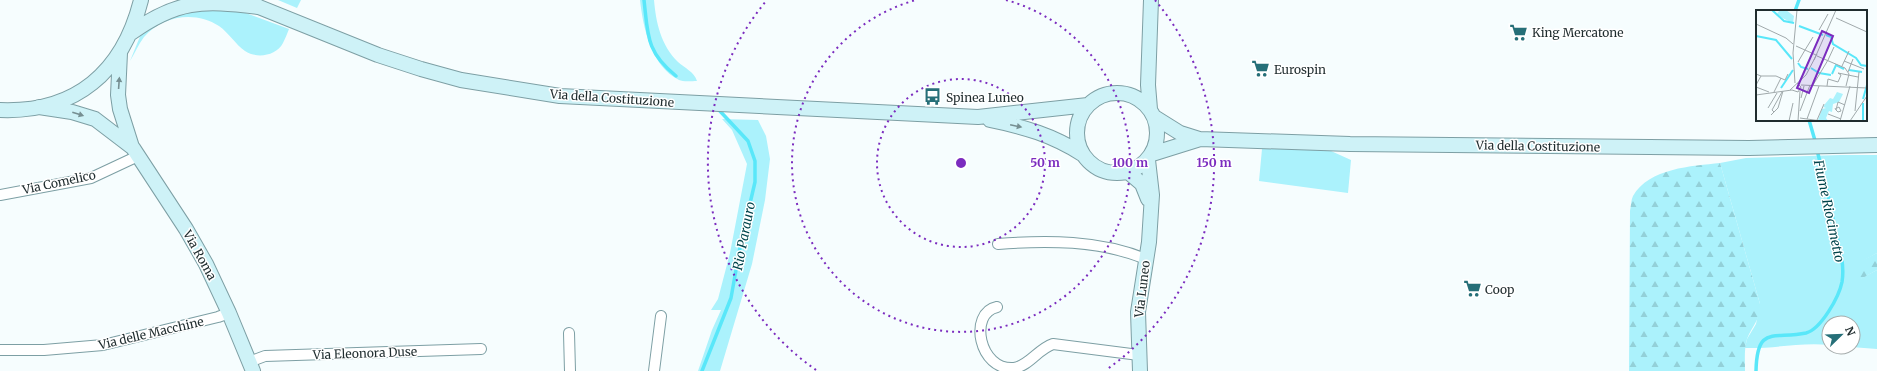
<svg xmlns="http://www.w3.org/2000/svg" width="1877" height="371" font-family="Merriweather,serif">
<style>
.grass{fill:#abf2fc}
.forest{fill:url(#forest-firs)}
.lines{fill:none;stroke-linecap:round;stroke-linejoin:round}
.stream{stroke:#59e7f9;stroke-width:3.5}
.street-casing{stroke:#7d9fa4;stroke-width:12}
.secondary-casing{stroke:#7d9fa4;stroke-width:16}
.street{stroke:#fff;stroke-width:10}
.secondary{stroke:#cef2f7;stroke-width:14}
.oneway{fill:#768f92}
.ring{fill:none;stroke:#7b2cbf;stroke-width:2;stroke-dasharray:2 4}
.labels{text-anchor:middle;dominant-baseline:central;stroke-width:3;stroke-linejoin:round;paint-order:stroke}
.poi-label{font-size:12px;fill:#1f2c2e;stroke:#fff;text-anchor:start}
.street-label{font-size:12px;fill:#1f2c2e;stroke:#fff}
.water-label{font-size:13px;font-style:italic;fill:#00444b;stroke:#fff}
.inset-river{fill:none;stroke:#59e7f9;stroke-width:2}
.inset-road{fill:none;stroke:#a0a9ab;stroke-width:1}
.view{fill:#7b2cbf;fill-opacity:0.15;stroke:#7b2cbf;stroke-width:2}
.inset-edge{fill:none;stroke:#1f2c2e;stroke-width:2}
.centre{fill:#7b2cbf;stroke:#fff;stroke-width:2}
.ring-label{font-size:12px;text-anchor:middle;font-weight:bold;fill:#7b2cbf;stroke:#fff;stroke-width:3;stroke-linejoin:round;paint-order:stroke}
</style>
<defs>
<pattern id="forest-firs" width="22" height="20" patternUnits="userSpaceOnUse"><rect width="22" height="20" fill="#abf2fc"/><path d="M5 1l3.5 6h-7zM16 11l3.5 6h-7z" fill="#93d0d8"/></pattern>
</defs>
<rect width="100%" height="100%" fill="#f6fdfe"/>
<path class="grass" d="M 278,0 L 301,0 L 297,8 Z
M 640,0 L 654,0 C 656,23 661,45 678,62 C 685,68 694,72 697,81 C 692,81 683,82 679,80 C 651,66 643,27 640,0 Z
M 206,9 L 243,12 L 289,29 C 287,34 285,39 283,43 C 276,56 257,59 245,51 C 235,44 229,33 219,26 C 195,10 162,16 144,37 C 138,45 135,53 130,61 L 141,34 L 163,19 Z
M 722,119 L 758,120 L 766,136 L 770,159 L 765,200 L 752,264 L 720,371 L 698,371 L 712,330 L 721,310 L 711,310 L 718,299 L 730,253 L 747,164 L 732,130 Z
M 1296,148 L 1331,151 L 1351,160 L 1348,193 L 1259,181 L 1262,149 Z
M 1841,155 L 1877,155 L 1877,253 L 1859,263 L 1860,279 L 1877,270 L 1877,349 L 1851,347 L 1853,347 L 1853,323 L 1829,323 L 1829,345 C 1801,342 1773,349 1745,348 L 1747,339 L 1756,324 L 1760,304 L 1720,163 L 1746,158 Z"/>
<path class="forest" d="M 1720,163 L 1760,304 C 1761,319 1752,326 1747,339 C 1744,349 1745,361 1745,371 L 1629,371 L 1630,211 C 1631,206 1631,200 1633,196 C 1649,168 1692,166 1720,163 Z
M 1877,253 L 1877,270 L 1859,280 L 1859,262 Z"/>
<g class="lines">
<path class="stream" d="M 644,0 C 648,35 646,52 676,76
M 1795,11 L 1799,0
M 1809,120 L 1816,144
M 702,371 L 731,298 L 741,242 L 755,182 L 755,161 L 748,141 L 718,109
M 1756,371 C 1757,324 1774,340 1806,333 C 1821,329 1839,297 1842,282 C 1845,264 1839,245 1835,228 C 1830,202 1824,176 1817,150"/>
<defs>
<path id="street" d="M 0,195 L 91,178 L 138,156
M 998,244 C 1046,240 1100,240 1146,259
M 997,307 C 968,313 979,371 1014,368 C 1029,366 1038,349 1053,344 L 1139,355
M 569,333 L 570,371
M 0,350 L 44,350 L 103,345 L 218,317 L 229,313
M 249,362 L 265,356 L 481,349
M 654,371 L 661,316"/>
<path id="secondary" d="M 248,0 L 259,7 L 378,55 L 421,69 L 461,80 L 560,96 L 978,117 L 1088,105
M 131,33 C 177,0 202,0 258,7
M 120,53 L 118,95 L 120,109 L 132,147
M1077 133a40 40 0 1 1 80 0a40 40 0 1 1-80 0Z
M 39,107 L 72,112 L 95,119 L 133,148 L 186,229 L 206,264 L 229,313 L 253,371
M 1150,109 L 1148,85 L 1151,0
M 0,110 C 76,113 123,72 141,0
M 1156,118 L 1180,133 L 1199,139
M 990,120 C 1025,127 1052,135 1082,154
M 1152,154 L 1200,139 L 1350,144 L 1749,148 L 1877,145
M 1128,172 L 1142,184 L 1148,199
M 1140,371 L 1138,312 L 1149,242 L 1152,195 L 1148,160"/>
</defs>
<use href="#street" class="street-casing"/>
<use href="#secondary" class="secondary-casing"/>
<use href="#street" class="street"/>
<use href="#secondary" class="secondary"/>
</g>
<defs><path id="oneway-solid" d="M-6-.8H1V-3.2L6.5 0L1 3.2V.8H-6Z"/></defs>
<g class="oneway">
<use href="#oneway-solid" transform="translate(119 83) rotate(-86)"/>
<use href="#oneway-solid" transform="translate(78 114) rotate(18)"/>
<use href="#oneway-solid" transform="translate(1016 126) rotate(12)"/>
</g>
<g class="ring">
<circle cx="961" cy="163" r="84"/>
<path d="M1006 0A169 169 0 1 1 916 0"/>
<path d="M816 370A253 253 0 0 1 767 0M1155 0A253 253 0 0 1 1106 370"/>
</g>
<defs>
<symbol id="supermarket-bare" viewBox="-9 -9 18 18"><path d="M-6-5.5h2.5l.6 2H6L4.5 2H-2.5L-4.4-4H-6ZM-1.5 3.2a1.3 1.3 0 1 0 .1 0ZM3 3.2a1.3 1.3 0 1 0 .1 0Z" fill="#266f78" stroke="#fff" stroke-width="2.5" paint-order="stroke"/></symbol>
<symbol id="bus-bare" viewBox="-9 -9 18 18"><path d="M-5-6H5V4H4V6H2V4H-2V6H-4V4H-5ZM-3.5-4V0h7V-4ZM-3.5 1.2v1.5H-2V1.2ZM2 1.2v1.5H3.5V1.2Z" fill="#266f78" stroke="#fff" stroke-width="2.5" paint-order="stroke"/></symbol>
</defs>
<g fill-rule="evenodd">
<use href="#supermarket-bare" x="1506" y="20" width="25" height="25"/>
<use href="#supermarket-bare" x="1248" y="56" width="25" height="25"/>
<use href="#bus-bare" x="920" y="84" width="25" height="25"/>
<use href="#supermarket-bare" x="1460" y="276" width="25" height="25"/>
</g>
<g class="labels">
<g class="poi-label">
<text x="1532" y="32">King Mercatone</text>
<text x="1274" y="69">Eurospin</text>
<text x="946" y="97">Spinea Luneo</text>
<text x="1485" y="289">Coop</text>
</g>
<g class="street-label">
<text transform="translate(612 98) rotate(4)">Via della Costituzione</text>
<text transform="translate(1538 146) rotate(1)">Via della Costituzione</text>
<text transform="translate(59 182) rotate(-12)">Via Comelico</text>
<text transform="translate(200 255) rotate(61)">Via Roma</text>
<text transform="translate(1142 289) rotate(-83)">Via Luneo</text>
<text transform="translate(151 333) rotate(-13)">Via delle Macchine</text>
<text transform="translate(365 353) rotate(-2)">Via Eleonora Duse</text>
</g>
<g class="water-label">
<text transform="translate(1829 211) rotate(78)">Fiume Riocimetto</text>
<text transform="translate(744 236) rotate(-79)">Rio Parauro</text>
</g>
</g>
<g transform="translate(1756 10)">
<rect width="111" height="111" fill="#f6fdfe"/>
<path d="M 24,0 L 30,0 L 38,6 L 37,13 L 20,5 Z" fill="#abf2fc"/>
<path d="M 81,82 L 87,84 L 83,92 L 77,94 L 76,102 L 73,101 L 70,108 L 72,111 L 62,110 L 66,99 L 70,98 L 67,97 L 69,94 L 74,88 L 77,89 Z" fill="#abf2fc"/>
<path class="inset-river" d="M 16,0 L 28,11 L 38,13M 43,16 L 67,25M 70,25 L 75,27 L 77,34 L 100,48 L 105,55 L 111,56M 0,26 L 20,30 L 36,49M 42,53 L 45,57 L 52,59M 55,58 L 63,63 L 75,65M 93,60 L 106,62M 76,64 L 80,55 L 88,59M 25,78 L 37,60M 107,89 L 111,75M 107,111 L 107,93"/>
<path class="inset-road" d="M 80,8 L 111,22M 0,14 L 30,28 L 37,34M 63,20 L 72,4M 40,36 L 60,45M 49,40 L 57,27M 61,46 L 89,58 L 93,64 L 90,76M 58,50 L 80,0M 72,50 L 78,37M 88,51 L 108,59M 42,52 L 49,40M 86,56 L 93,41M 92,62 L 97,49M 0,64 L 5,66 L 0,75M 5,66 L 20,66 L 29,70 L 32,64M 39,73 L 37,43 L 41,0M 45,75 L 111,78M 57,75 L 72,50M 71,76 L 72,69 L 82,72 L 85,65 L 82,63 L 102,67M 0,77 L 13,82M 34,80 L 50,65 L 61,44M 18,82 L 25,68M 0,85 L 36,80 L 42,82 L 45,77 L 41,73M 45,88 L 48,76M 12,98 L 21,83M 79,98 L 80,100 L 82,92 L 89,95M 80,100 L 82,102 L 85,101 L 83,97 L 81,98M 44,101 L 54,75M 99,101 L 103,62M 18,102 L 16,100 L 26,82M 72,104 L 85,109M 15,105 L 22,98 L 27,81M 44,108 L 65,111M 51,109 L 63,76M 61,110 L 68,94M 33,111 L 37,93M 42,111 L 44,81M 84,111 L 94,76M 94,111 L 111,86"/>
<path class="view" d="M 66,21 L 77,26 L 53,83 L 41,78 Z"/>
<rect width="111" height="111" class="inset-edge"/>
</g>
<circle cx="961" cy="163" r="6" class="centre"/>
<g class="ring-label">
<text x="1045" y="167">50 m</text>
<text x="1130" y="167">100 m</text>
<text x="1214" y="167">150 m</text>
</g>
<g transform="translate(1841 335) rotate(67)"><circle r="19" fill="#ffffff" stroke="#a5abab"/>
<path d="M0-3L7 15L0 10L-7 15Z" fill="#266f78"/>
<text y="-6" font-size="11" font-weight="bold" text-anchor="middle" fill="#1f2c2e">N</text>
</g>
</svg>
